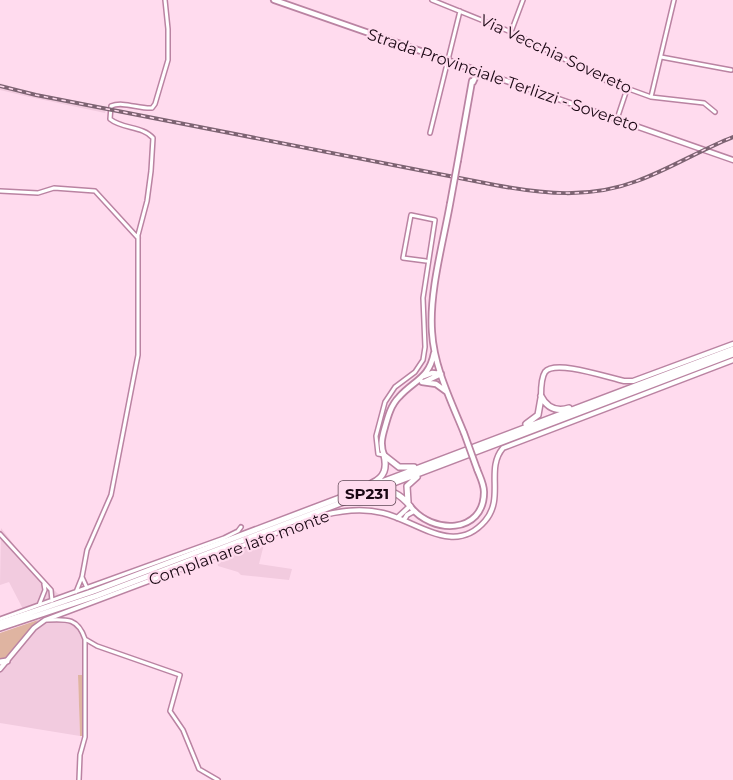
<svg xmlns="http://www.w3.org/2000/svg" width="733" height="780" font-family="Montserrat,sans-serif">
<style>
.built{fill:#f2cbdf}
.green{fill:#dfb4a1}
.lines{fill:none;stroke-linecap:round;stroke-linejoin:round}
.minor-casing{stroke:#ba83a2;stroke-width:6}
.tertiary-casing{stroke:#ba83a2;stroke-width:7}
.secondary-casing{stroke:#ba83a2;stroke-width:8}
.trunk-casing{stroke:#ba83a2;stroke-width:8}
.minor{stroke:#fff;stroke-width:3}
.tertiary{stroke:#fff;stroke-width:4}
.secondary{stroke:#fff;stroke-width:4.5}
.trunk{stroke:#fff;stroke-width:5}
.rail-casing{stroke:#7d6372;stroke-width:4}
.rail{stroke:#ffdbee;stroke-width:1.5;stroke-dasharray:4.5;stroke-linecap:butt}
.secondary-bridge-casing{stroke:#ba83a2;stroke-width:8;stroke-linecap:butt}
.secondary-bridge{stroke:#fff;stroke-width:4.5}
.labels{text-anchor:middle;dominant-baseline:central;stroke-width:4.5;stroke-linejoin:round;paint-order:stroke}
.shield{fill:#ffdbee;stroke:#5f4755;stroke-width:1.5}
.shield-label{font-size:15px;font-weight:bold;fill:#1a0713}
.street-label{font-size:16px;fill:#1a0713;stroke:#ffdbee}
</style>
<rect width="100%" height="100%" fill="#ffdbee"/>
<path class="built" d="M 0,83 L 24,91 L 107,107 L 105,113 L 25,96 L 0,90 Z
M 1,528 L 29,564 L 57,593 L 62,596 L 23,609 L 9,582 L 0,585 Z
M 265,540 L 259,564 L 292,569 L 289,580 L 241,575 L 238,572 L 218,566 L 217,558 Z
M 57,620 L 71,622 L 80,628 L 83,636 L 84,675 L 78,675 L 80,736 L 0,723 L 0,672 L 38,627 L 47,621 Z"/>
<path class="green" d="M 38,620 L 7,657 L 0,660 L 0,633 Z
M 78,675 L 84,675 L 83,736 L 80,736 Z"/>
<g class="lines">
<defs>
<path id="minor" d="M 432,0 L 511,32 L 607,81 L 651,97 L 704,103 L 715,112
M 511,32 L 523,0
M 661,57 L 731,70
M 651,97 L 674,0
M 617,119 L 627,89
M 430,133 L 460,11
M 0,191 L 38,193 L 54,188 L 95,191 L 138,238
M 384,455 L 378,454 L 376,436 L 385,402 L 395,387 L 415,372 L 423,360 L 425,347 L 423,298 L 435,220 L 411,215 L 403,258 L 426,261
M 0,534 L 51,590 L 52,601
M 82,577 L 87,588
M 76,592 L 82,577 L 87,550 L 111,495 L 138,355 L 138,235 L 147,201 L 151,171 L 153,138 C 143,126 122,129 110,119 L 111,106 C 123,101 139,109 152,108 L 155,104 L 168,60 L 168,29 L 165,0
M 39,605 L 45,590 L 44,584
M 0,619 L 224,538 L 238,531 L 241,527
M 47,620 C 67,619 78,618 85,639 L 85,737 L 80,755 L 79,780
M 85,639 L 97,646 L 180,675 L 170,711 L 183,730 L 199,769 L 218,780"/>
<path id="tertiary" d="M 478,71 L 733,160
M 541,396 C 541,389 541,378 545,372 C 555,359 609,378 624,381 L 633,381 L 733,344
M 397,518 L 410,506
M 404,520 L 407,515 L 414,511
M 0,669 L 34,628 L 45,620 L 324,515 C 344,510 363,508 383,513 C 417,521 454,557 485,521 C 505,498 485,469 503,448 L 733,360"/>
<path id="secondary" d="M 274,0 L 478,71 L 473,82
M 458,160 L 472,81
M 450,204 C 443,243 429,293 432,332 C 434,367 451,401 464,433
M 424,376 L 432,373 L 441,374
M 422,382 L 436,384 L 447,392
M 424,382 L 441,374
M 384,455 C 380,445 382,437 385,427 C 388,416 391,405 399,397 C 414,380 429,379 434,353
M 410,506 C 432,535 484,534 484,492 C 484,484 480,477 477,469"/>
<path id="trunk" d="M 541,396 C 547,408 556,412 569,408
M 526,424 L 538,415 L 541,398
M 385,456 L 399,467 L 414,467
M 372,483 C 385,477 387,468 384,455
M 376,492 C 391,488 401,495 410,506
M 408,502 L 407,486 L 417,477
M 0,623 L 94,591 L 733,349
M 0,628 L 96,596 L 733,354
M 0,662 L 7,661"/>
</defs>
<use href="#minor" class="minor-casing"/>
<use href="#tertiary" class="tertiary-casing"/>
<use href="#secondary" class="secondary-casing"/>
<use href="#trunk" class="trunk-casing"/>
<use href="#minor" class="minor"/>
<use href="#tertiary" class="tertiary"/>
<use href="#secondary" class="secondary"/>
<use href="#trunk" class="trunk"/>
<defs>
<path id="rail" d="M 0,86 L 36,95 L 495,185 C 543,194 590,199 637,181 C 670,169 700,150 733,137"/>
</defs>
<use href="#rail" class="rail-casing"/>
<use href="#rail" class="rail"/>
<defs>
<path id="secondary-bridge" d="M 450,204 L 458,160
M 464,433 L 477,469"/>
</defs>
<use href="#secondary-bridge" class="secondary-bridge-casing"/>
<use href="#secondary-bridge" class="secondary-bridge"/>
</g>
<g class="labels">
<rect class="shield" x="338.5" y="481" width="57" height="24" rx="4.5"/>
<g class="shield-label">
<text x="367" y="493">SP231</text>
</g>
<g class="street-label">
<text transform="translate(556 54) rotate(25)">Via Vecchia Sovereto</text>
<text transform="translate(503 80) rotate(19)">Strada Provinciale Terlizzi - Sovereto</text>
<text transform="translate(239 548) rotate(-20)">Complanare lato monte</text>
</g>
</g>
</svg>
